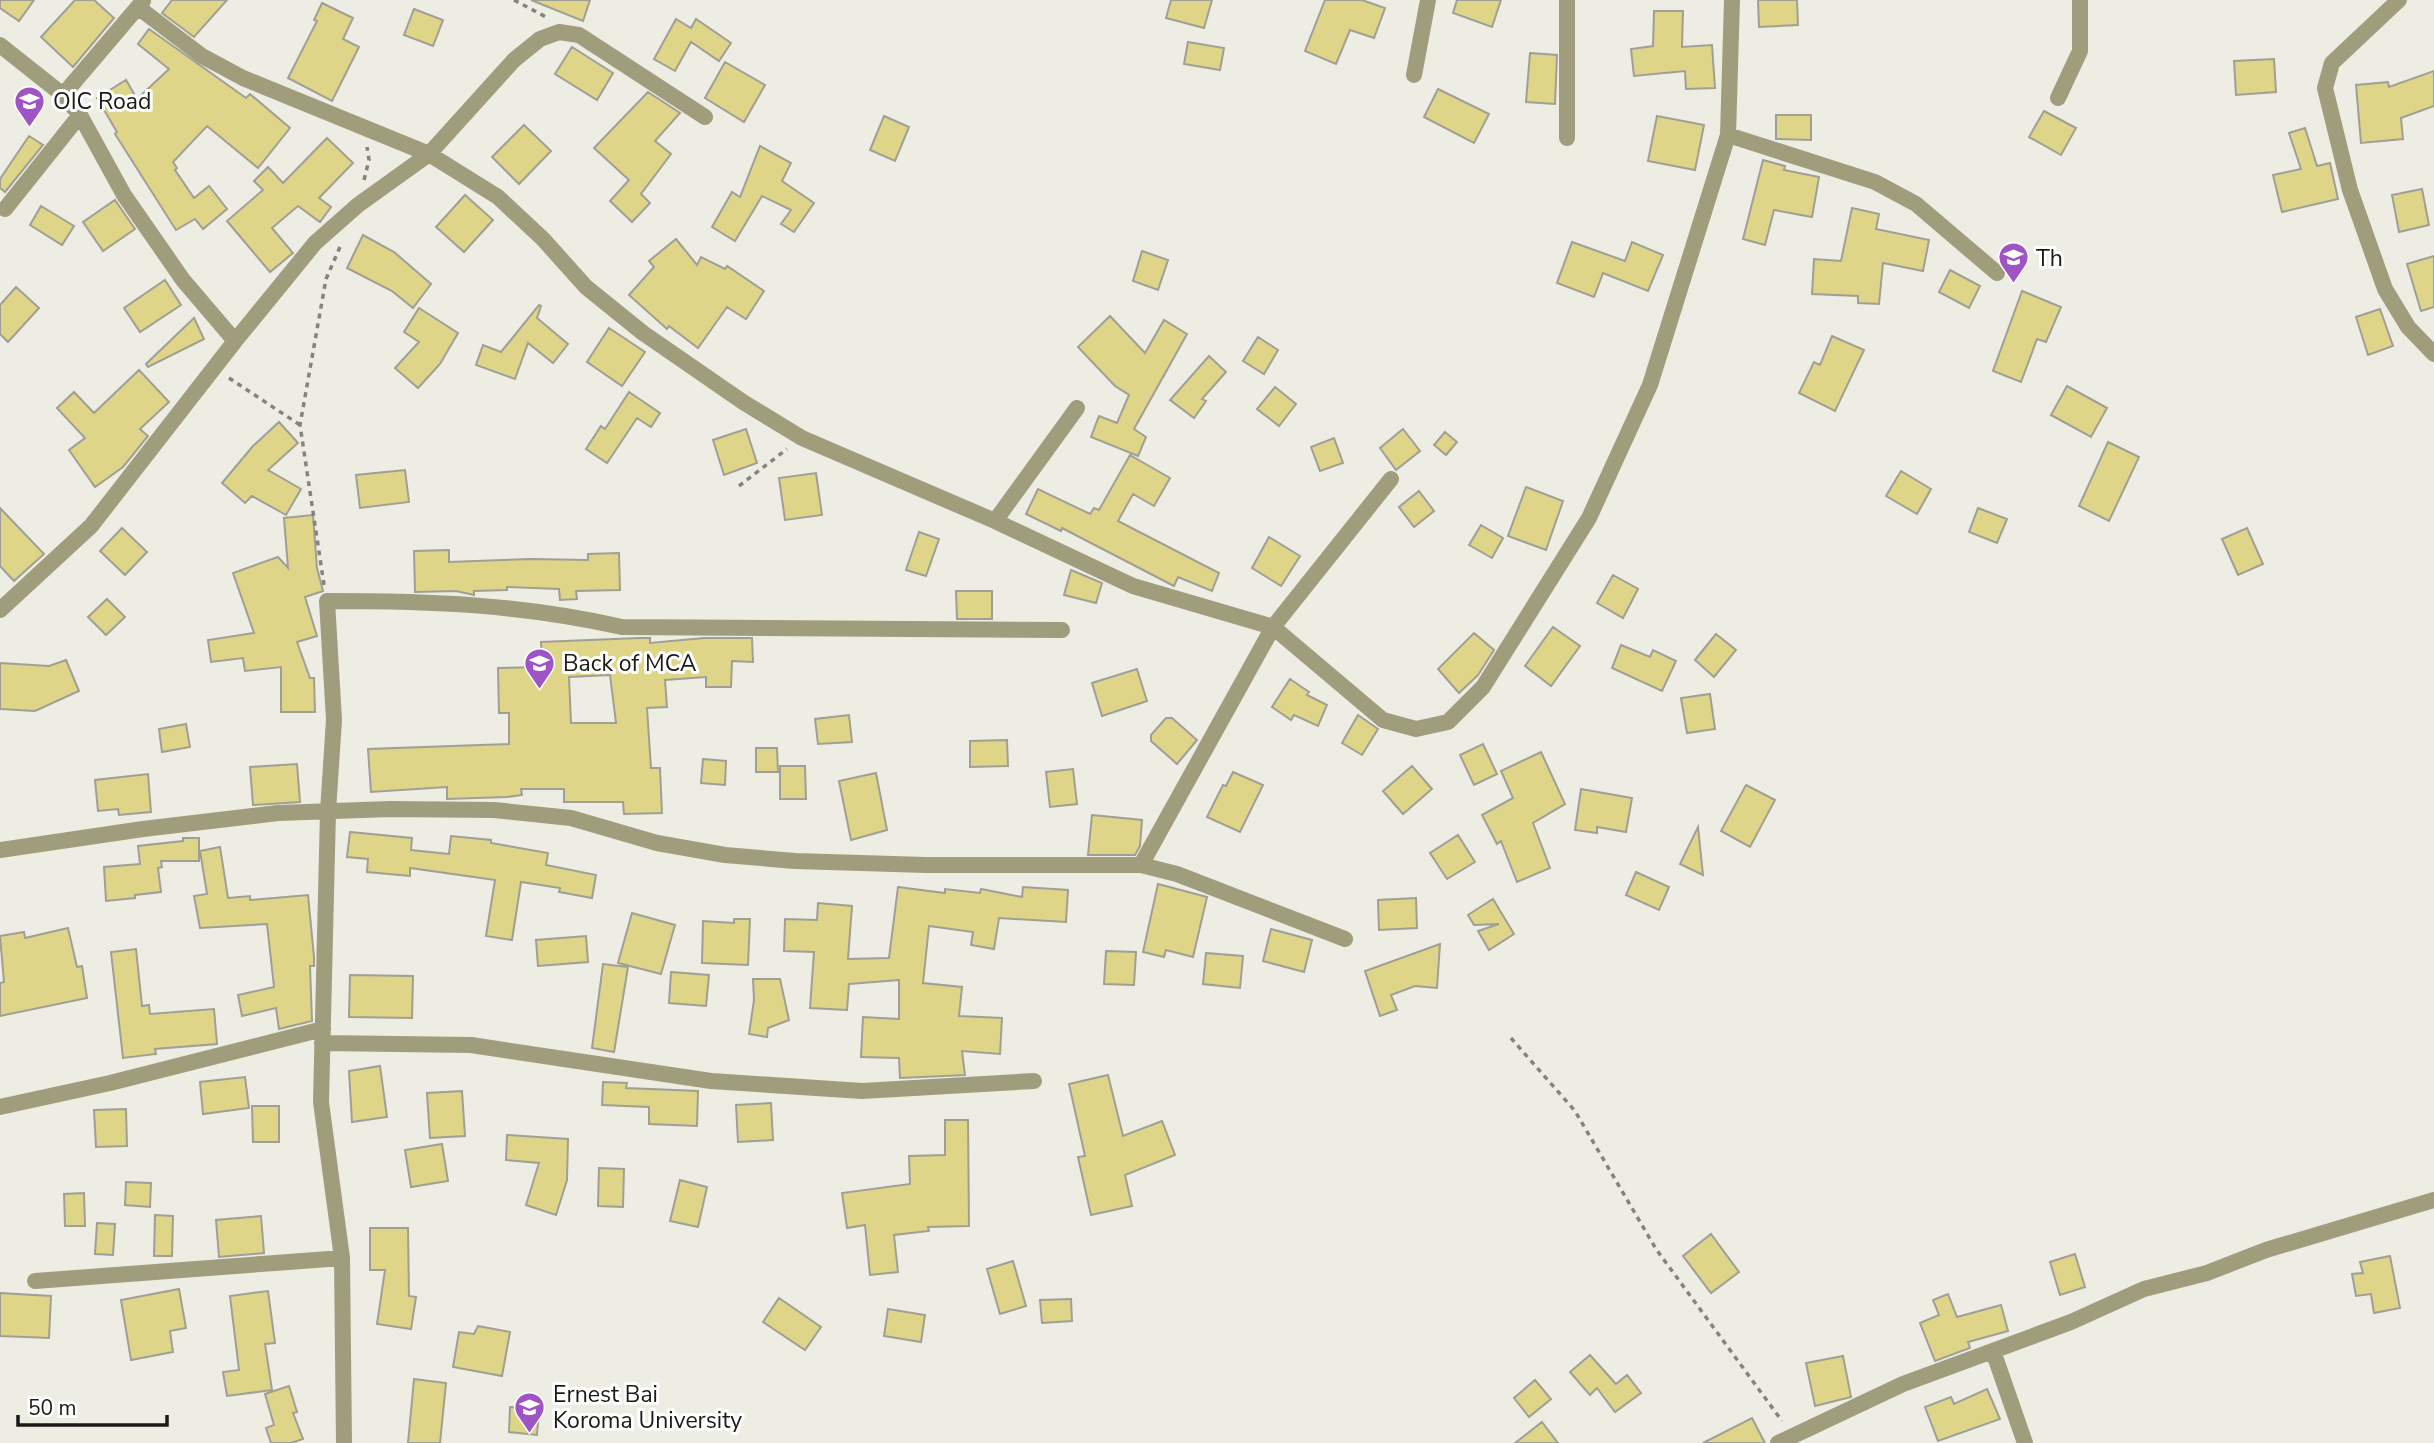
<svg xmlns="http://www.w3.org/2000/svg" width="2434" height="1443" font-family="'Nunito Sans',sans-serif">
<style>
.building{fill:#ded588;stroke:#a09f96;stroke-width:2;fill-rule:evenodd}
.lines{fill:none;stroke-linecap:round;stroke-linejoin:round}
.path{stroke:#84847d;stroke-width:3.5;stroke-dasharray:5 5;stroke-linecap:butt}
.minor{stroke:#a09d7d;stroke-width:16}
.labels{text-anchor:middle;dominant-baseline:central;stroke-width:6;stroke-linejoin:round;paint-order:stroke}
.poi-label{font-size:23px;fill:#1a1a17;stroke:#fff;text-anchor:start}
</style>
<rect width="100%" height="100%" fill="#edede3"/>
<path class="building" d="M 0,0 L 34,0 L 19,21 L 0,8 Z
M 75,0 L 94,0 L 114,18 L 73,67 L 41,37 Z
M 172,0 L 227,0 L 194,37 L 162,13 Z
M 531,0 L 590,0 L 583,21 Z
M 1171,0 L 1212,0 L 1204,28 L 1166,18 Z
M 1325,0 L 1362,0 L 1385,8 L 1374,38 L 1350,30 L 1336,64 L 1305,51 Z
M 1457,0 L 1501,0 L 1492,27 L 1453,13 Z
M 1758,0 L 1797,0 L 1798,25 L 1759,27 Z
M 322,3 L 353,18 L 343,39 L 359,47 L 332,101 L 288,78 L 317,21 L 314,20 Z
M 414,9 L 443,20 L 433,46 L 404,35 Z
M 1654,11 L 1683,11 L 1682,47 L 1712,45 L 1715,88 L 1686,89 L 1685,71 L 1634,76 L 1631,49 L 1653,46 Z
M 676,19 L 691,28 L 696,19 L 731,43 L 719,61 L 691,42 L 675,71 L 654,59 Z
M 149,29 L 246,98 L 250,94 L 290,128 L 258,168 L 207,126 L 173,162 L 177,168 L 175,170 L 194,198 L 209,186 L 227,209 L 203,229 L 195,219 L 176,230 L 115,134 L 117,132 L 97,98 L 126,80 L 137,99 L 169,69 L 138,44 Z
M 1188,42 L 1224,48 L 1220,70 L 1184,64 Z
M 572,47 L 613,73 L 597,100 L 555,74 Z
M 1530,53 L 1557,55 L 1555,104 L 1526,102 Z
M 2274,59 L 2276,92 L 2236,95 L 2234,61 Z
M 725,62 L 765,85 L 744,122 L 705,98 Z
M 2434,71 L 2434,106 L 2401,118 L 2403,139 L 2361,143 L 2356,85 L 2388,82 L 2389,87 Z
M 1438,89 L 1489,114 L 1474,143 L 1424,117 Z
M 648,92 L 680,113 L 655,141 L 671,154 L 641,194 L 650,203 L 632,222 L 610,201 L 629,180 L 594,148 Z
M 2044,111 L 2076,128 L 2061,155 L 2029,137 Z
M 1776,115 L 1811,115 L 1811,140 L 1776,139 Z
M 884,116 L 909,127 L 895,161 L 870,150 Z
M 1657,116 L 1704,125 L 1695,170 L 1648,161 Z
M 524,125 L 551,151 L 519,184 L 492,157 Z
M 2305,128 L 2317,166 L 2330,163 L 2338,199 L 2282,212 L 2273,175 L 2301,169 L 2289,133 Z
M 29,136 L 43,145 L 5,192 L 0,188 L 0,179 Z
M 327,138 L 353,163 L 319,198 L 331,207 L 320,222 L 298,206 L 272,228 L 293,253 L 270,272 L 227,221 L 263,190 L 254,181 L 268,167 L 283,183 Z
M 760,146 L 791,163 L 782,181 L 814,203 L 794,232 L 781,224 L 791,210 L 762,196 L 735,241 L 712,227 L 732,192 L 740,197 Z
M 1763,160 L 1785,166 L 1784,170 L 1819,177 L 1812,217 L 1774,210 L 1765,245 L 1743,239 Z
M 2422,189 L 2429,225 L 2399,232 L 2392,195 Z
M 465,195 L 493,220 L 464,252 L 436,227 Z
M 115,200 L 135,229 L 103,251 L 83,222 Z
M 41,206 L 74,226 L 62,245 L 30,225 Z
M 1852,208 L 1879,214 L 1876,229 L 1929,240 L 1923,271 L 1883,263 L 1879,304 L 1858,303 L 1858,296 L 1812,294 L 1814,259 L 1841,261 Z
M 363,235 L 394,252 L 431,284 L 413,308 L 392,291 L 347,268 Z
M 676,239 L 697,265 L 701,257 L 725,269 L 727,266 L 764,291 L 746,319 L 727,307 L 698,348 L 669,326 L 667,329 L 629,295 L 654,267 L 649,261 Z
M 1572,242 L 1625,261 L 1632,242 L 1663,255 L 1648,291 L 1603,273 L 1594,297 L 1557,283 Z
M 1142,251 L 1168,260 L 1158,290 L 1133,281 Z
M 2434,256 L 2434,307 L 2421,311 L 2407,264 Z
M 1950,270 L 1980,286 L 1969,308 L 1939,292 Z
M 165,280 L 181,305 L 140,332 L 124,308 Z
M 16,287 L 39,308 L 8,342 L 0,334 L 0,305 Z
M 2022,291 L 2061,307 L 2046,342 L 2037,339 L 2021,382 L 1993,371 Z
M 539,305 L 541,306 L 537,318 L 568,344 L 553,363 L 528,343 L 515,379 L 476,365 L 483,345 L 501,352 Z
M 419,308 L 458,333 L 440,364 L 418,388 L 395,368 L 419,342 L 404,332 Z
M 2380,309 L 2393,346 L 2368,355 L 2356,317 Z
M 1110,316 L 1145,353 L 1164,320 L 1187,334 L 1134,429 L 1146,437 L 1138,456 L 1091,437 L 1099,416 L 1117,423 L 1129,395 L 1115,386 L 1078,347 Z
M 194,318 L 204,339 L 148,367 L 146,364 Z
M 609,328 L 645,352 L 622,386 L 587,362 Z
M 1832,336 L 1864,350 L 1835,411 L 1799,393 L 1814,362 L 1820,365 Z
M 1258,337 L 1278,350 L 1264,374 L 1243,361 Z
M 1209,356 L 1226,372 L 1202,399 L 1206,401 L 1194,418 L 1170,400 Z
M 139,370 L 169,402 L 140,429 L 148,436 L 123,467 L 95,487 L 69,450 L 85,438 L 57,408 L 74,392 L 94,413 Z
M 2067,386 L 2107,408 L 2091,437 L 2051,415 Z
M 1275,387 L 1296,404 L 1279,426 L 1257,409 Z
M 629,392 L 660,413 L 651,427 L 637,418 L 607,463 L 586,449 L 601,426 L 605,429 Z
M 279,422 L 298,443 L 268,470 L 301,489 L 286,515 L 252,496 L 245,503 L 222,483 L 253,446 Z
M 746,429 L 757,463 L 724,475 L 713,440 Z
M 1403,429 L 1420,451 L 1396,470 L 1380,448 Z
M 1445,432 L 1457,442 L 1446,455 L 1434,445 Z
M 1334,438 L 1343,463 L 1320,471 L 1311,447 Z
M 2108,442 L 2139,457 L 2109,521 L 2079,506 Z
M 1130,455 L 1170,478 L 1154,506 L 1133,494 L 1118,521 L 1219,573 L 1212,591 L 1178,577 L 1174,586 L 1062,528 L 1061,531 L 1026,514 L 1038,489 L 1090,514 L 1094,508 L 1099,510 Z
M 405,470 L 409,502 L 360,508 L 356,475 Z
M 1901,471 L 1931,489 L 1917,514 L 1886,496 Z
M 816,473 L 822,515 L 785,520 L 779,478 Z
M 1526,487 L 1563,501 L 1546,550 L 1508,536 Z
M 1419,491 L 1434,511 L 1414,527 L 1399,507 Z
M 0,508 L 44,554 L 14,581 L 0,566 Z
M 1978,508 L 2007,519 L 1997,543 L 1969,532 Z
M 313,515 L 317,568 L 323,591 L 305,597 L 317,636 L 297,642 L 310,678 L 314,678 L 315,712 L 281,712 L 281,667 L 245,671 L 243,658 L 211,662 L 208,640 L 254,633 L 233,573 L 278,557 L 288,568 L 284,518 Z
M 1481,525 L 1503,538 L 1492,558 L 1469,545 Z
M 122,528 L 147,552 L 125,575 L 100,551 Z
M 2247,528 L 2263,564 L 2238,575 L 2222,539 Z
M 919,532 L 939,539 L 926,576 L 906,570 Z
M 1269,537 L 1300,556 L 1281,586 L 1252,568 Z
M 449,550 L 449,562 L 530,559 L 588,560 L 588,554 L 619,553 L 620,590 L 576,591 L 577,599 L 560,600 L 559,589 L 507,587 L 507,590 L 474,591 L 474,595 L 456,591 L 415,592 L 414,551 Z
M 1071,570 L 1102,583 L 1096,603 L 1064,595 Z
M 1613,575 L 1638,589 L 1623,618 L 1597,603 Z
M 956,591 L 992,591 L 992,619 L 957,619 Z
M 107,599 L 125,617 L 106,635 L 88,617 Z
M 1553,627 L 1580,646 L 1551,686 L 1525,666 Z
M 1474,633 L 1494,650 L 1478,675 L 1459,693 L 1438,669 Z
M 1716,634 L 1736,650 L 1714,677 L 1695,660 Z
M 639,638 L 650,638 L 650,643 L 704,638 L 752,638 L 753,662 L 732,661 L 731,687 L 706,687 L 706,677 L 665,680 L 667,707 L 647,708 L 651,768 L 660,768 L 662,813 L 624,814 L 623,802 L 564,802 L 564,789 L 521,789 L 522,795 L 507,797 L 447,799 L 447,787 L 371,792 L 368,749 L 509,744 L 509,713 L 499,713 L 498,668 L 542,667 L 541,642 ZM 610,675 L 616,723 L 571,723 L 569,677 Z
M 1621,645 L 1650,657 L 1653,650 L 1676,661 L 1662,691 L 1612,668 Z
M 66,660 L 79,691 L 35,711 L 0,709 L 0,663 L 49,666 Z
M 1137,669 L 1147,701 L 1102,716 L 1092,683 Z
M 1290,679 L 1309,692 L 1307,695 L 1327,705 L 1318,726 L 1294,715 L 1291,720 L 1272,707 Z
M 1710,694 L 1715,729 L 1687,733 L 1681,698 Z
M 849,715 L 852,742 L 818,744 L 815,719 Z
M 1358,715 L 1378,729 L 1362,755 L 1342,743 Z
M 1166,718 L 1172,718 L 1197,740 L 1177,764 L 1151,741 L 1151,735 Z
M 186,724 L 190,747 L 162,752 L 159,729 Z
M 1007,740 L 1008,766 L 970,767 L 970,741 Z
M 1483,744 L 1497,774 L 1474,785 L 1460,755 Z
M 756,748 L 777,748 L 778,772 L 756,772 Z
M 1541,752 L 1565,804 L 1533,823 L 1550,868 L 1517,882 L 1501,841 L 1497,844 L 1482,815 L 1513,798 L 1501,771 Z
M 703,759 L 726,761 L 725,785 L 701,783 Z
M 297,764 L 300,802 L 253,805 L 250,767 Z
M 780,766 L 805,766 L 806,799 L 780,799 Z
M 1412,766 L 1432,789 L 1403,814 L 1383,791 Z
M 1073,769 L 1077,804 L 1050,807 L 1046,772 Z
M 1233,772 L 1263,785 L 1240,832 L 1207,817 L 1223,785 L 1226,786 Z
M 876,773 L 887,830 L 851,840 L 839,781 Z
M 148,774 L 151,812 L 119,815 L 118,809 L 98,811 L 95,780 Z
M 1746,785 L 1775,800 L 1750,847 L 1721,831 Z
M 1581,789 L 1632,798 L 1626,832 L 1597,827 L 1597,833 L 1575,830 Z
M 1092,815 L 1142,820 L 1140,846 L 1135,855 L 1088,855 Z
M 1698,827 L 1703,875 L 1680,864 Z
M 350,832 L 412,838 L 411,850 L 449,854 L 451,836 L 491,840 L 491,843 L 548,853 L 546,865 L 596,875 L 592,898 L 559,892 L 560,888 L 521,882 L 512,940 L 486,936 L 495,880 L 410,868 L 410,876 L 367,872 L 368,859 L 347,857 Z
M 1458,835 L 1475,862 L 1447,879 L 1430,853 Z
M 183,838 L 199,838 L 199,861 L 161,861 L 162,867 L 158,868 L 161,892 L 135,895 L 135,898 L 106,901 L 104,867 L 140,864 L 138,846 L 183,841 Z
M 220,847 L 228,898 L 250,896 L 250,900 L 308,895 L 314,957 L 314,966 L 310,966 L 312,1021 L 279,1029 L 276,1008 L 242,1016 L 238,995 L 274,987 L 267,924 L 200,928 L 194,896 L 207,894 L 200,851 Z
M 1636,872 L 1669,887 L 1659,910 L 1626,895 Z
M 1158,884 L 1207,897 L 1193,957 L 1166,950 L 1164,957 L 1143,952 Z
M 898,887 L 945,893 L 945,889 L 980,893 L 981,889 L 1022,897 L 1023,887 L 1068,890 L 1066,922 L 999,918 L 994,949 L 971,945 L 973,932 L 929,926 L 923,983 L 962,987 L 959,1016 L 1002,1018 L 1000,1054 L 962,1051 L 965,1075 L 900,1078 L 899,1058 L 861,1057 L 863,1017 L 899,1019 L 899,980 L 849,984 L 847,1010 L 810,1008 L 814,952 L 784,951 L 785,919 L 817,920 L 818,903 L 852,906 L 848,959 L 889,958 Z
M 1416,898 L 1417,928 L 1379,930 L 1378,900 Z
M 1493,899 L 1514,934 L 1489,950 L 1478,931 L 1499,924 L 1474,925 L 1468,915 Z
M 632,913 L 675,925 L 661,974 L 618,963 Z
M 734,919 L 750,919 L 748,965 L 702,963 L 703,921 L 734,923 Z
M 68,928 L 77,967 L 82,966 L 87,998 L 0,1016 L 0,983 L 4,982 L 0,936 L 24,932 L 25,938 Z
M 1271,929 L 1312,940 L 1304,972 L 1263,961 Z
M 586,936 L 588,962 L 538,966 L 536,940 Z
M 1440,944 L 1437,988 L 1415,986 L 1391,995 L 1397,1010 L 1380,1016 L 1365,971 Z
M 136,949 L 142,1006 L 149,1005 L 150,1014 L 214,1009 L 217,1044 L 155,1049 L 156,1054 L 123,1058 L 111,952 Z
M 1106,951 L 1136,952 L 1134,985 L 1104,984 Z
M 1206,953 L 1243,956 L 1240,988 L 1203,984 Z
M 603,964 L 628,967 L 614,1052 L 592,1048 Z
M 671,972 L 709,975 L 706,1006 L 669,1003 Z
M 350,975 L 413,976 L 412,1018 L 349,1017 Z
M 753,979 L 780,979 L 789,1020 L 768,1028 L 767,1037 L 749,1034 L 754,1000 Z
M 380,1066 L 387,1117 L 352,1122 L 349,1071 Z
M 1108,1075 L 1123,1136 L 1162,1121 L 1175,1155 L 1125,1175 L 1132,1206 L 1091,1215 L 1078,1157 L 1085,1156 L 1069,1084 Z
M 245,1077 L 249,1108 L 203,1114 L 200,1082 Z
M 603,1082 L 627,1083 L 626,1088 L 698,1091 L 697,1126 L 649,1124 L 649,1107 L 602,1105 Z
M 462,1091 L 465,1136 L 430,1138 L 427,1093 Z
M 771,1103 L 773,1140 L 738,1142 L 736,1105 Z
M 252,1106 L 279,1106 L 279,1142 L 253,1142 Z
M 126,1109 L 127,1146 L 96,1147 L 94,1110 Z
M 945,1120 L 968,1120 L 969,1226 L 928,1227 L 929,1231 L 894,1235 L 898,1272 L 870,1275 L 865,1225 L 847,1228 L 842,1193 L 910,1184 L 909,1156 L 945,1155 Z
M 507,1135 L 568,1139 L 567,1180 L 556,1215 L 526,1205 L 539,1163 L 506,1160 Z
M 442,1144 L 448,1181 L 411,1187 L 405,1150 Z
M 599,1168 L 624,1169 L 623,1207 L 598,1206 Z
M 680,1180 L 707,1187 L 698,1227 L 670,1221 Z
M 126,1182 L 151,1183 L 150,1207 L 125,1205 Z
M 84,1193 L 85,1226 L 65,1226 L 64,1194 Z
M 155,1215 L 173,1216 L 172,1256 L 154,1256 Z
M 261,1216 L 264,1253 L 219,1257 L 216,1220 Z
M 97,1223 L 115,1224 L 113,1255 L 95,1254 Z
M 370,1228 L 408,1228 L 409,1296 L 416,1297 L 411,1329 L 377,1324 L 385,1270 L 370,1270 Z
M 1711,1234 L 1739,1272 L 1711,1293 L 1683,1256 Z
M 2075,1254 L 2085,1287 L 2060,1295 L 2050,1262 Z
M 2390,1256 L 2400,1308 L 2374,1313 L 2371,1294 L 2356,1296 L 2352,1274 L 2363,1273 L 2360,1262 Z
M 1013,1261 L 1026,1306 L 1000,1314 L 987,1269 Z
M 179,1289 L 186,1328 L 170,1331 L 173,1352 L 131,1360 L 121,1300 Z
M 268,1291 L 275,1343 L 265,1344 L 272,1390 L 227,1396 L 223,1372 L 239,1370 L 230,1296 Z
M 0,1293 L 51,1296 L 49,1338 L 0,1336 Z
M 1948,1294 L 1957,1317 L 2001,1305 L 2008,1331 L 1968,1342 L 1970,1348 L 1935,1361 L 1920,1323 L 1939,1315 L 1933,1300 Z
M 779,1298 L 821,1327 L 805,1350 L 763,1322 Z
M 1071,1299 L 1072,1321 L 1042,1323 L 1040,1300 Z
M 888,1309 L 925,1315 L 921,1342 L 884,1336 Z
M 478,1326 L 510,1332 L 502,1376 L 453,1367 L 459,1332 L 474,1334 Z
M 1590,1355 L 1616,1384 L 1627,1375 L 1641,1393 L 1615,1412 L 1597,1388 L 1590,1395 L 1570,1372 Z
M 1843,1356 L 1851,1397 L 1815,1406 L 1806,1363 Z
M 414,1379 L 446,1383 L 440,1443 L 408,1443 Z
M 1535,1380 L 1551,1399 L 1529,1417 L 1514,1398 Z
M 289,1386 L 297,1412 L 293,1413 L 303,1439 L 291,1443 L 271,1443 L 266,1428 L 274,1425 L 265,1394 Z
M 1987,1389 L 2000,1419 L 1938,1441 L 1925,1407 L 1951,1397 L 1954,1404 Z
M 510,1407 L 539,1409 L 537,1435 L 509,1432 Z
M 1752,1418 L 1765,1443 L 1703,1443 Z
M 1542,1422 L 1558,1443 L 1515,1443 Z"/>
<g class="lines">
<path class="path" d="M 514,0 L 546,17
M 364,180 L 369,160 L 367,147
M 229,378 L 300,425
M 739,486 L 787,449
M 324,585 L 300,425 L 326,279 L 340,247
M 1511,1038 L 1575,1111 L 1656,1249 L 1782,1421"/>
<path class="minor" d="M 1567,0 L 1567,138
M 2399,0 L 2332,63 L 2325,88 L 2350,190 L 2385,289 L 2408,327 L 2434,354
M 139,8 L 202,56 L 243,78 L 429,154 L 498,197 L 543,239 L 586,287 L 643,333 L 743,402 L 802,438 L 995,521 L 1133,586 L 1273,627 L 1383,720 L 1416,729 L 1448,722 L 1483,687 L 1589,518 L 1650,385 L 1728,135 L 1732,0
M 0,45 L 63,95 L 80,115 L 124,195 L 183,280 L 235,341
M 1414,75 L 1428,0
M 63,95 L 143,1
M 2058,98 L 2080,51 L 2080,0
M 1728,135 L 1875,182 L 1916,204 L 1997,273
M 5,209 L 80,115
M 995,521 L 1077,408
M 0,610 L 91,526 L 235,341 L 315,243 L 358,205 L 429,154 L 514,60 L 540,39 L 559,32 L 579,35 L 705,117
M 0,850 L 143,829 L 278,813 L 390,809 L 494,810 L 571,818 L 657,843 L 725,855 L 795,861 L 926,865 L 1141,865 L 1177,874 L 1345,939
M 1141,865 L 1273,627 L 1391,479
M 322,1043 L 471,1045 L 711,1081 L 862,1091 L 1034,1081
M 0,1107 L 110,1083 L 323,1029
M 35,1281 L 342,1258
M 1993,1351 L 2025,1443
M 344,1443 L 342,1258 L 321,1102 L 328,811 L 334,720 L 327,601 C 430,601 520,604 622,627 L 1062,630
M 1778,1443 L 1903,1384 L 2071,1322 L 2144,1289 L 2207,1273 L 2266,1250 L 2434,1200"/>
</g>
<defs>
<symbol id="school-pin" viewBox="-11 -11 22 30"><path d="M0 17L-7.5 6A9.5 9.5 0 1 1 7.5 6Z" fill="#9f54c6" stroke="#fff"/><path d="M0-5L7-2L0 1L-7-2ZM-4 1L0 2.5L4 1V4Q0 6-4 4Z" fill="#fff"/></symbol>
<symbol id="university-pin" viewBox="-11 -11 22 30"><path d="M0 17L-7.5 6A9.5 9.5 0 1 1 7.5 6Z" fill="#9f54c6" stroke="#fff"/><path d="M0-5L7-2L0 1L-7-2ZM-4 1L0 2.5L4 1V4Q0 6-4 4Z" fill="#fff"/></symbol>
</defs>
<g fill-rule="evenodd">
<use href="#school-pin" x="12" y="84" width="35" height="47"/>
<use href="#school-pin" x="1996" y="240" width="35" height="47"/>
<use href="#school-pin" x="522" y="646" width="35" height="47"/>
<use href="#university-pin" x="512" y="1390" width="35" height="47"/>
</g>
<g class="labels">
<g class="poi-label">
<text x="53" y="101">OIC Road</text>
<text x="2036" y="258">Th</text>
<text x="563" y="663">Back of MCA</text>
<text x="553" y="1394">Ernest Bai<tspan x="553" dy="26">Koroma University</tspan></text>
</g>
</g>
<path d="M18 1415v10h149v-10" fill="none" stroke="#1a1a17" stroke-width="3.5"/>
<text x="28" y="1415" font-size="21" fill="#1a1a17" stroke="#ffffff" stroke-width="5" paint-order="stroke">50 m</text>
</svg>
